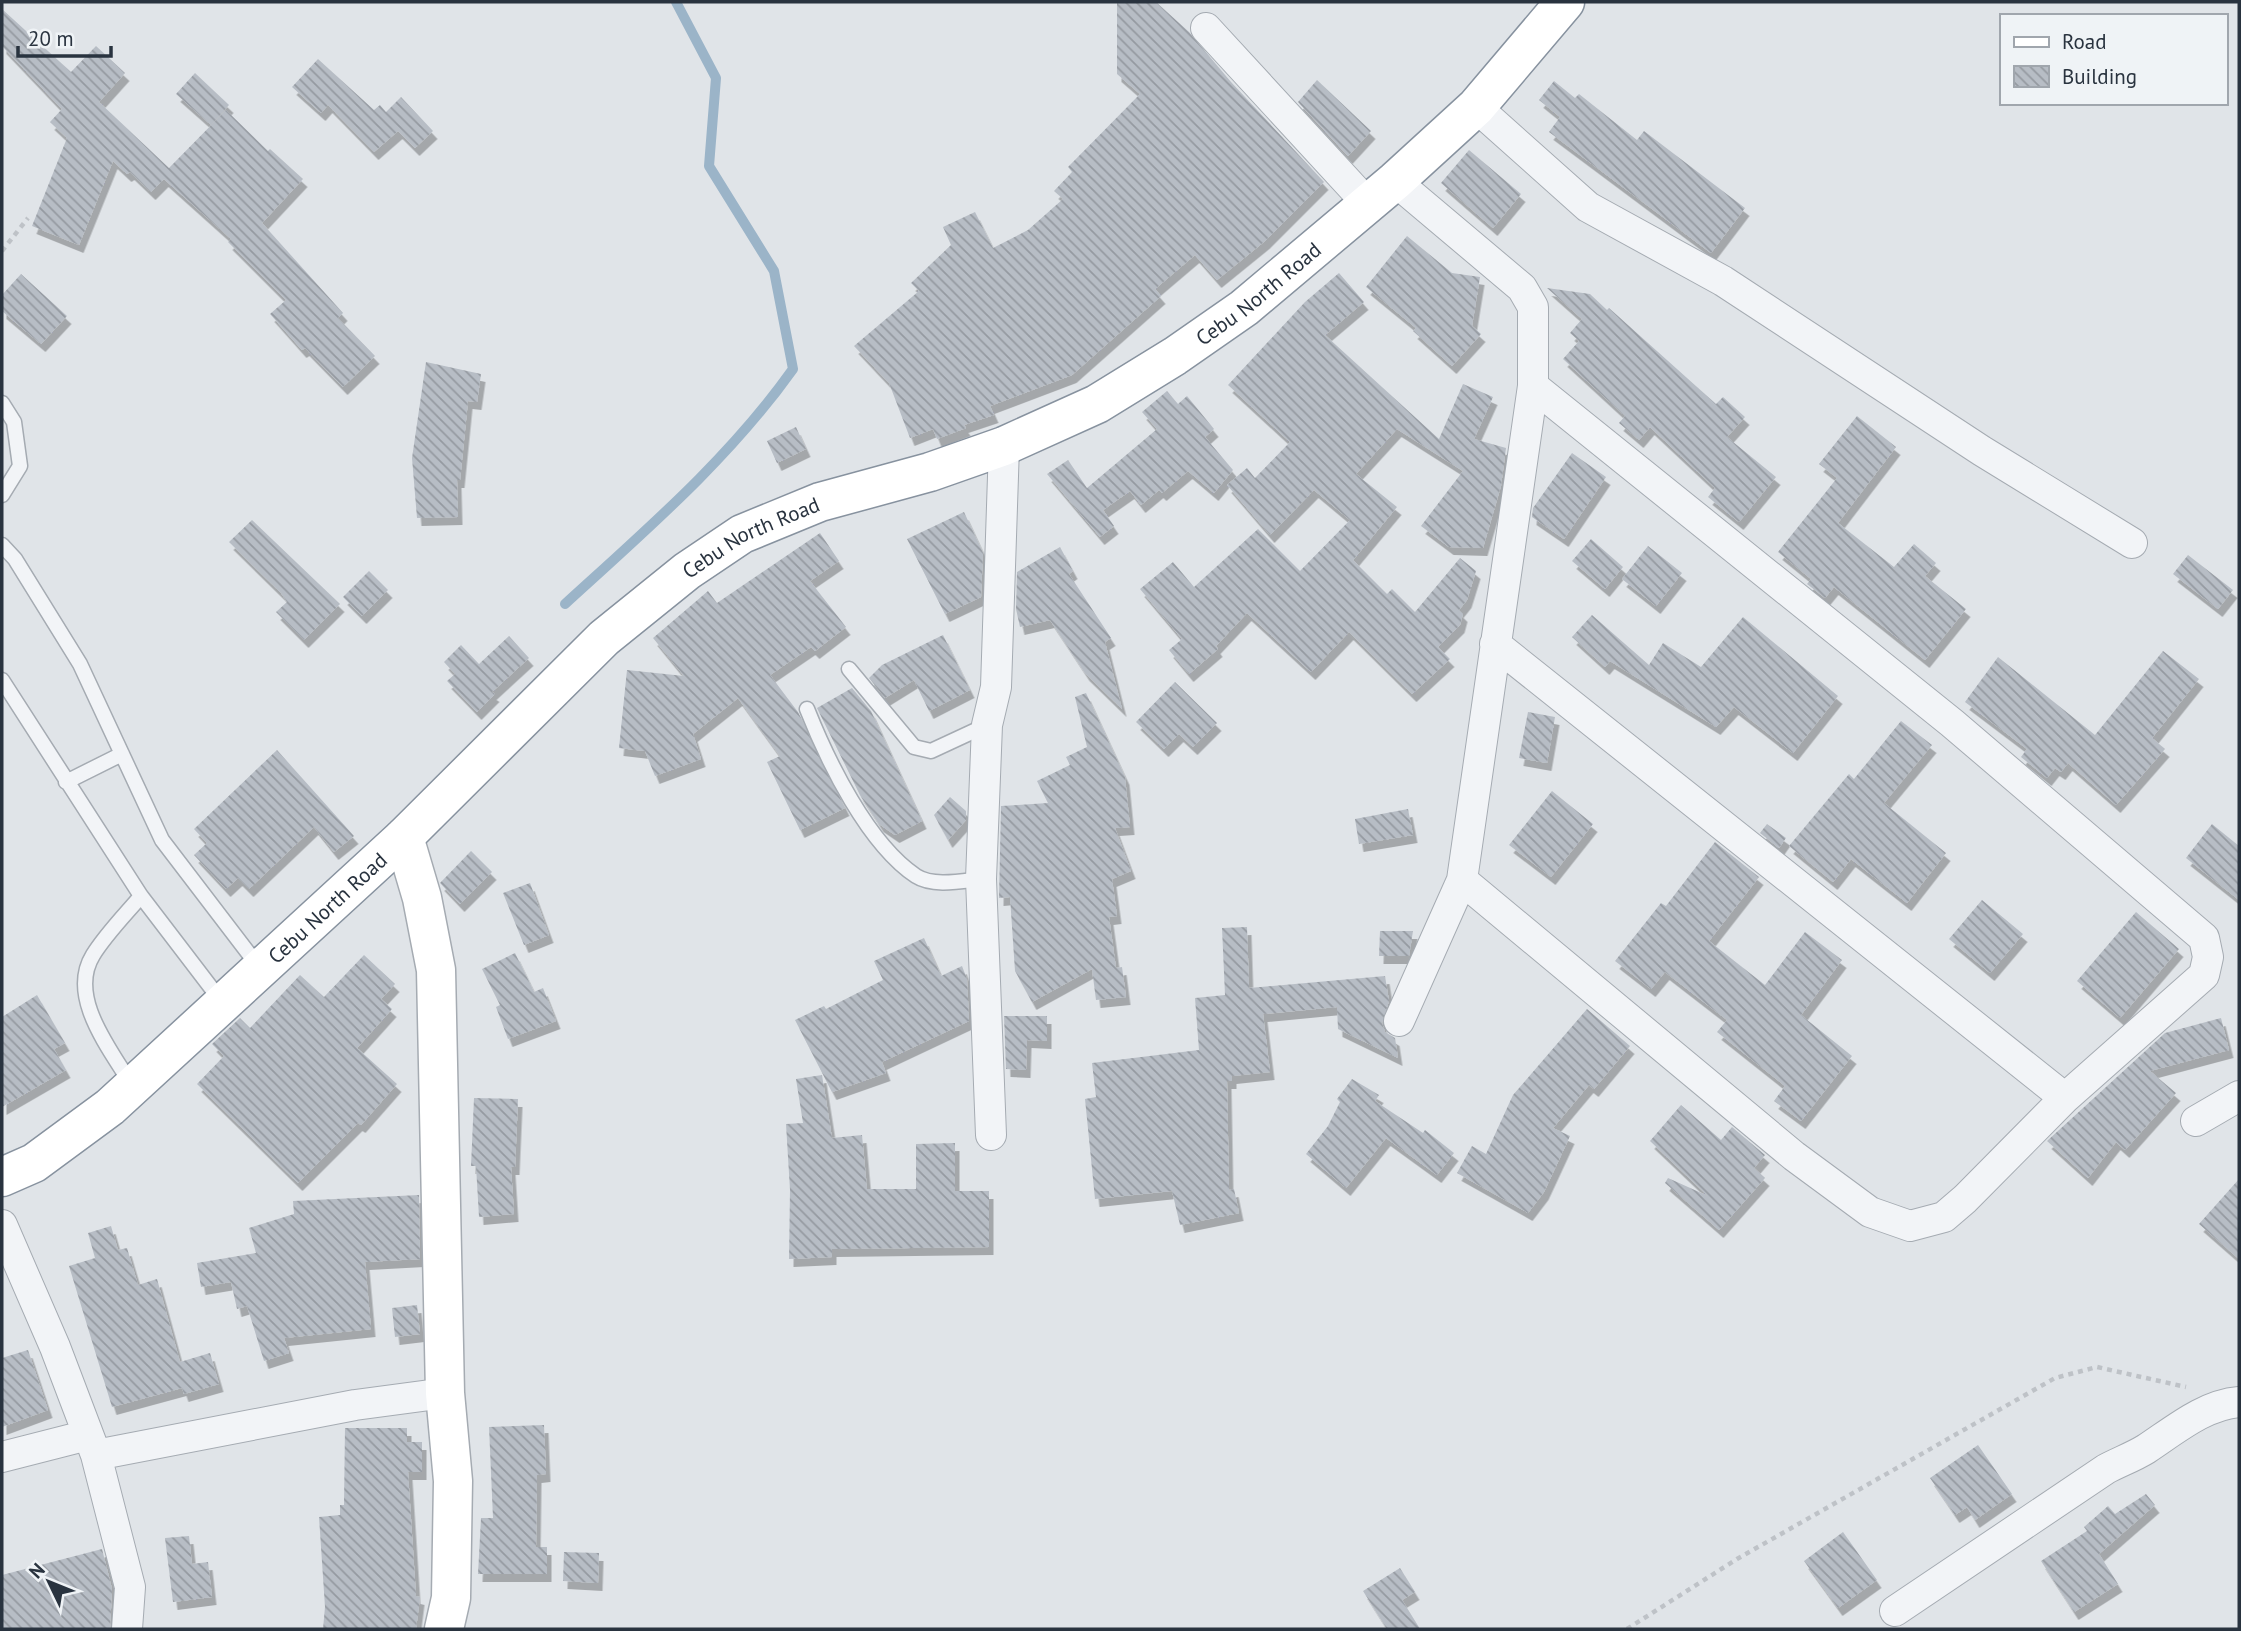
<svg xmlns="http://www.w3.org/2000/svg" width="2241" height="1631" font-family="'PT Sans',sans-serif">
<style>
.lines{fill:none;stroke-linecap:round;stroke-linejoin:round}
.stream{stroke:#9bb4c8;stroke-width:10}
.building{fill:url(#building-back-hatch);filter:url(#shadow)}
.lane-casing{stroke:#a5abb2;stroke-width:17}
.street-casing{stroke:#a5abb2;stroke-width:32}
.secondary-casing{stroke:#a5abb2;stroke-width:41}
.highway-casing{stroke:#87929f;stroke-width:41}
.path{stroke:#bec2c7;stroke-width:4.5;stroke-dasharray:5 5;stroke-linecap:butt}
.lane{stroke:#f2f4f7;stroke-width:14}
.street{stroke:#f2f4f7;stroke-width:30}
.secondary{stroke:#fff;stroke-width:38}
.highway{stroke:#fff;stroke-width:38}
.labels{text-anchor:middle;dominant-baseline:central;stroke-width:5;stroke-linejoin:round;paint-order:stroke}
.street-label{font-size:21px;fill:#29333f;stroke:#eff3f6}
</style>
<defs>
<pattern id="building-back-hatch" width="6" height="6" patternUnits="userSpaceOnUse" patternTransform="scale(1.75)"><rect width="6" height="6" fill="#b7bdc5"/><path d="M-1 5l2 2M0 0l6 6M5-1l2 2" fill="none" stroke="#959aa1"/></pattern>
<filter id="shadow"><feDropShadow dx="4.5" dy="8" stdDeviation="0" flood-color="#0004"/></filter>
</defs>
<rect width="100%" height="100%" fill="#e0e4e8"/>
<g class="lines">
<path class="stream" d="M 565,604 C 646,530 729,459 793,369 L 774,271 L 709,166 L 716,78 L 676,2"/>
</g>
<path class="building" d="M 1117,2 L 1156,2 L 1189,32 L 1231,82 L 1324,182 L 1265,241 L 1217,280 L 1195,255 L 1155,289 L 1161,296 L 1072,375 L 990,406 L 994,415 L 964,425 L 966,428 L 937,439 L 933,429 L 910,438 L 889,383 L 854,346 L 919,291 L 911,283 L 951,245 L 943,227 L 975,212 L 993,248 L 1028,230 L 1063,199 L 1054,191 L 1072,172 L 1068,167 L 1140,94 L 1117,74 Z
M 2,9 L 71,72 L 96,46 L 125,73 L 99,102 L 169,168 L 226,110 L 268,151 L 270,149 L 303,179 L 262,223 L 343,313 L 338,318 L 375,356 L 343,387 L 305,348 L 302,350 L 270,314 L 286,300 L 228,242 L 231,239 L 164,179 L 151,192 L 130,172 L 127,174 L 113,161 L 79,245 L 32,226 L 67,138 L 50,122 L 62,109 L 2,46 Z
M 318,59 L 374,110 L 380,105 L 386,112 L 401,97 L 433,131 L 415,148 L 398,131 L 374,152 L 328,105 L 321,113 L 292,87 Z
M 195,73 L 229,105 L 211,125 L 176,94 Z
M 1317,80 L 1371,131 L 1348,156 L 1298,102 Z
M 1554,81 L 1575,98 L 1579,94 L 1637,140 L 1644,131 L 1745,208 L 1711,253 L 1549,132 L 1560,117 L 1539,100 Z
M 1469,150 L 1521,194 L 1493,228 L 1441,183 Z
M 1407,236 L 1452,273 L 1480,277 L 1472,326 L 1481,334 L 1452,366 L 1413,331 L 1416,328 L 1366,287 Z
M 1339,273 L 1364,302 L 1325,335 L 1439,439 L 1463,384 L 1493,397 L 1474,439 L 1506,448 L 1501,486 L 1483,548 L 1449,547 L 1421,526 L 1463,471 L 1397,429 L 1356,474 L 1397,507 L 1353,560 L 1387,594 L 1392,589 L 1415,612 L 1460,558 L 1476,571 L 1467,600 L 1459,610 L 1463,614 L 1460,625 L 1438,647 L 1450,659 L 1412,694 L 1349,632 L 1311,672 L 1247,613 L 1216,646 L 1218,649 L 1189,674 L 1169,650 L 1182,639 L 1140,589 L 1173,562 L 1194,587 L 1258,529 L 1300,571 L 1350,520 L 1314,490 L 1270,535 L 1227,485 L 1247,468 L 1255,478 L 1290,442 L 1228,385 L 1305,302 Z
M 21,274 L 67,316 L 41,344 L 2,311 L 2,295 Z
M 1547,288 L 1590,294 L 1607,310 L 1609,308 L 1716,404 L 1723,397 L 1745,417 L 1727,437 L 1776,477 L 1739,522 L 1708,497 L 1715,488 L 1650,427 L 1639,440 L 1619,423 L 1625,416 L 1563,359 L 1579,341 L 1570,333 L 1582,319 Z
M 426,362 L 481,374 L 477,402 L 468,401 L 460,480 L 457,480 L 458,517 L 417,518 L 412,458 Z
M 1167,391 L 1178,404 L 1187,396 L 1214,429 L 1205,437 L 1233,470 L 1214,493 L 1188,471 L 1162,493 L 1159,490 L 1141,505 L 1130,491 L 1103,510 L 1114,526 L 1100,537 L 1047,474 L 1068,460 L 1087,488 L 1157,429 L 1142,412 Z
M 1857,416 L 1896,447 L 1838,523 L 1894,567 L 1914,544 L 1936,563 L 1925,576 L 1966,609 L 1925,660 L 1834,587 L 1825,598 L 1807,584 L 1811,579 L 1778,552 L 1837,478 L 1819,464 Z
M 796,427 L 806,449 L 777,463 L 767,441 Z
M 1572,453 L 1606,477 L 1564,539 L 1532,517 L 1533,508 Z
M 964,512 L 983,553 L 981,597 L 945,614 L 907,539 Z
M 252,520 L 340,604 L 304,640 L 276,612 L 287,602 L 281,593 L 229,542 Z
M 820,533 L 839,561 L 810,581 L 846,627 L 815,651 L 811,647 L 770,675 L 798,712 L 845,808 L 800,830 L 767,762 L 780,756 L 738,698 L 693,734 L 701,759 L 655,776 L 645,751 L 619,748 L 627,670 L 684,676 L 653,638 L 708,591 L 717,603 Z
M 1591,539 L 1623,567 L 1605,589 L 1572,561 Z
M 1648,546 L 1682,573 L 1656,606 L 1622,579 Z
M 1060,547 L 1073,571 L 1069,574 L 1111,638 L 1105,642 L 1122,709 L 1085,673 L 1050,620 L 1020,627 L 1016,609 L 1017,572 Z
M 2188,555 L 2233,590 L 2218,609 L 2173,574 Z
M 369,571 L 388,590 L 362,616 L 343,597 Z
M 1592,615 L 1649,665 L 1663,643 L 1701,667 L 1743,617 L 1838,696 L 1793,753 L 1734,707 L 1716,727 L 1610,661 L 1605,667 L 1572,637 Z
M 943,635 L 970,690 L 929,711 L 914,680 L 885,698 L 869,678 L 882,665 Z
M 509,636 L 529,658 L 492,692 L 495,694 L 477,712 L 447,681 L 455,674 L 444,662 L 461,645 L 479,664 Z
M 2163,651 L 2199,679 L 2152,738 L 2165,749 L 2116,805 L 2068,763 L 2061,772 L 2055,768 L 2047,778 L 2021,757 L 2027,749 L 1965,702 L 1998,657 L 2095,735 Z
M 1175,682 L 1217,723 L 1193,747 L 1179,734 L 1164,749 L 1136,722 Z
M 852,688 L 871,711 L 922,821 L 895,835 L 879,824 L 860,795 L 817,708 Z
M 1086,693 L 1125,777 L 1130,827 L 1115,828 L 1131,871 L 1112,879 L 1117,916 L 1109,917 L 1116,968 L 1122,967 L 1126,997 L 1096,1000 L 1092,969 L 1032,1002 L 1015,971 L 1010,897 L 999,898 L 1001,806 L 1048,803 L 1037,781 L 1070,765 L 1066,757 L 1087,747 L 1075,697 Z
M 1528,712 L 1555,717 L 1547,763 L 1519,758 Z
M 1901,721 L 1932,745 L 1884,803 L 1946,853 L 1907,903 L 1851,859 L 1833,882 L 1789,846 L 1849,774 L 1854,779 Z
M 277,750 L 354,836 L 334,852 L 314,827 L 249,889 L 238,878 L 226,889 L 194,855 L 207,843 L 194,829 Z
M 1552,791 L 1593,824 L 1551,877 L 1509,845 Z
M 950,797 L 966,811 L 966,820 L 948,840 L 934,815 Z
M 1408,809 L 1413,835 L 1359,844 L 1355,819 Z
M 1767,824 L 1786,838 L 1779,848 L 1760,833 Z
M 2212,824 L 2239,846 L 2239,900 L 2186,858 Z
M 1715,842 L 1759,877 L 1709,941 L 1765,985 L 1805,932 L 1842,960 L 1801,1015 L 1852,1056 L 1801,1121 L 1774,1101 L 1785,1086 L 1717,1032 L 1727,1020 L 1665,972 L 1651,989 L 1615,961 L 1661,903 L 1666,906 Z
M 471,851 L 492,872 L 460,904 L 440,883 Z
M 530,883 L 549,935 L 524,945 L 503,893 Z
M 1982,900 L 2023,934 L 1990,973 L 1949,939 Z
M 2136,912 L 2179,949 L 2120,1018 L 2077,981 Z
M 1247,927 L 1249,988 L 1385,976 L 1389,1001 L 1382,1023 L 1385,1032 L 1395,1038 L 1398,1058 L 1338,1029 L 1337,1007 L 1263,1014 L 1270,1072 L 1232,1076 L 1232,1081 L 1227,1081 L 1229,1190 L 1234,1189 L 1239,1213 L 1180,1225 L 1172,1191 L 1095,1199 L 1085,1099 L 1096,1097 L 1092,1063 L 1199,1050 L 1195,998 L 1225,995 L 1222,928 Z
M 1380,931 L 1413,931 L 1409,956 L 1379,956 Z
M 924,938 L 941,976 L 962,966 L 967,979 L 969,1021 L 882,1062 L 886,1073 L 832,1092 L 795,1020 L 824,1006 L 826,1009 L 883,980 L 874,961 Z
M 515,953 L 534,992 L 543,988 L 556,1021 L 508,1039 L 496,1007 L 500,1005 L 482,969 Z
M 364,955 L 395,984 L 381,999 L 392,1009 L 357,1048 L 397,1084 L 361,1125 L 358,1123 L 298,1183 L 197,1084 L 224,1056 L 212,1044 L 240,1018 L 250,1028 L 300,975 L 324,997 Z
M 37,995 L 65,1043 L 54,1049 L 66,1070 L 2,1107 L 2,1017 Z
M 1587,1009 L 1630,1046 L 1594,1089 L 1589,1085 L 1553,1128 L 1570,1136 L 1544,1192 L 1528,1213 L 1457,1173 L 1472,1146 L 1486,1154 L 1513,1095 Z
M 1004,1016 L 1047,1016 L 1047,1041 L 1027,1040 L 1026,1070 L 1006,1069 Z
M 2221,1018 L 2229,1050 L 2150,1071 L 2176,1093 L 2125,1150 L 2116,1142 L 2088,1178 L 2047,1141 L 2165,1033 Z
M 822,1075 L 832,1138 L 862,1135 L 867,1189 L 916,1189 L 916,1144 L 955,1143 L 955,1191 L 989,1191 L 989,1247 L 832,1249 L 832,1257 L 789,1259 L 790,1190 L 786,1124 L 803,1123 L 796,1079 Z
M 1352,1079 L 1379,1095 L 1375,1101 L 1423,1133 L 1425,1130 L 1454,1153 L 1437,1175 L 1386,1138 L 1346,1188 L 1306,1154 L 1328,1126 L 1340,1102 L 1337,1099 Z
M 474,1098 L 518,1099 L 515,1167 L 511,1167 L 514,1214 L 479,1217 L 476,1166 L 471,1166 Z
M 1681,1105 L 1721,1140 L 1732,1127 L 1765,1155 L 1754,1168 L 1765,1178 L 1719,1230 L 1665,1183 L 1668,1178 L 1708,1196 L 1650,1141 Z
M 2239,1179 L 2239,1259 L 2199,1224 Z
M 419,1195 L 420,1259 L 365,1262 L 371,1329 L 284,1338 L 289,1353 L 264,1361 L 247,1306 L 237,1309 L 231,1282 L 201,1287 L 197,1263 L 256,1253 L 249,1228 L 294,1214 L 293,1201 Z
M 111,1226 L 118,1250 L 127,1248 L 138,1285 L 157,1279 L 180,1362 L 210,1353 L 219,1384 L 184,1394 L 182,1388 L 112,1407 L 69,1266 L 95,1258 L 88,1233 Z
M 417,1305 L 420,1334 L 395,1337 L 392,1308 Z
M 28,1350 L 48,1410 L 2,1427 L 2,1358 Z
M 544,1425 L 546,1474 L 537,1475 L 536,1547 L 547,1547 L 547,1574 L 478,1574 L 481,1518 L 493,1518 L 489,1427 Z
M 345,1428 L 407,1428 L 407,1442 L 422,1442 L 422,1472 L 408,1472 L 416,1596 L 420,1597 L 416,1629 L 323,1629 L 325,1607 L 319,1517 L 340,1515 L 340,1505 L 344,1505 Z
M 1978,1445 L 2012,1494 L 1975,1520 L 1967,1507 L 1955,1515 L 1930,1478 Z
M 2146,1494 L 2155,1505 L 2099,1554 L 2118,1584 L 2074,1612 L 2041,1561 L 2087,1531 L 2084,1527 L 2108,1506 L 2115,1514 Z
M 1843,1532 L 1877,1580 L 1838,1608 L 1804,1561 Z
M 189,1536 L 192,1564 L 208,1562 L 212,1597 L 173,1602 L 165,1538 Z
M 102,1549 L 112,1589 L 110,1629 L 2,1629 L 2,1575 Z
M 564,1552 L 599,1553 L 598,1583 L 563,1581 Z
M 1400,1568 L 1415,1592 L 1402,1600 L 1420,1629 L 1387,1629 L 1363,1591 Z"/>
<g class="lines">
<defs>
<path id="lane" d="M 2,403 L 14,422 L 20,466 L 2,495
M 2,545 L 15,559 L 80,664 L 162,840 L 259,967
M 849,669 L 914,747 L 931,751 L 987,725
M 2,680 L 141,896 L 222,1002
M 807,709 C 828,762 868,844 916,876 C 933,887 962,881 981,879
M 66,782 L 122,754
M 131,1084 C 111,1050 67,997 93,955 C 106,934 125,915 141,896"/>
<path id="street" d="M 1206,28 L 1367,203
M 1476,107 L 1588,207 L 1723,281 L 1982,451 L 2132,543
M 1395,181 L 1522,288 L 1533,307 L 1533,386 L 1462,880 L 1399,1021
M 1495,644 L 2065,1098
M 1462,880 L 1794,1156 L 1870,1212 L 1910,1226 L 1944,1217 L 1965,1199 L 2065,1098 L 2204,975 L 2208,957 L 2204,938 L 1952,723 L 1533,386
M 2196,1121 L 2239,1096
M 991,1135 L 981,879 L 987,725 L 996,687 L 1004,446
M 2,1225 L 55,1347 L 96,1455 L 130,1587 L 127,1629
M 96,1455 L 355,1405 L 445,1393
M 2,1457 L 88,1435
M 1895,1611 L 2106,1469 C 2119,1462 2133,1457 2146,1449 C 2175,1430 2204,1405 2239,1402"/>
<path id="secondary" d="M 404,837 L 422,898 L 436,970 L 445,1393 L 453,1481 L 451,1598 L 444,1629"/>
<g id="highway">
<path id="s1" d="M 2,1177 L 34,1163 L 110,1107 L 404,837 L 604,638 L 687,571 L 742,534 L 820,502 L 930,472 L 1004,446 L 1097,404 L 1175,356 L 1244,308 L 1395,181 L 1476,107 L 1565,2"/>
</g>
</defs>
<use href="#lane" class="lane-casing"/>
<use href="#street" class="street-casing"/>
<use href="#secondary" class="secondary-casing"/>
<use href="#highway" class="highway-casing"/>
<path class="path" d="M 2,251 L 28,218
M 1627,1629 L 1737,1559 L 2055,1378 L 2097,1367 L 2186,1387"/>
<use href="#lane" class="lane"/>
<use href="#street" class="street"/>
<use href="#secondary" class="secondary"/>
<use href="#highway" class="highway"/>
</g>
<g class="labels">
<g class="street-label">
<text stroke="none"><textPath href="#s1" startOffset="1558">Cebu North Road</textPath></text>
<text stroke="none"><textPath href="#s1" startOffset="990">Cebu North Road</textPath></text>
<text stroke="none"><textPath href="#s1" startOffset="424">Cebu North Road</textPath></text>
</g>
</g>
<rect width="2241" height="1631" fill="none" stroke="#29333f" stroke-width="7"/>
<rect x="2000" y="14" width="228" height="91" fill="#eff3f6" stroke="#a0a6ad" stroke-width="2"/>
<rect x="2014" y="37" width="35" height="10" fill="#ffffff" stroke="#a0a6ad" stroke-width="2"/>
<text x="2062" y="49" font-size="21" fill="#29333f">Road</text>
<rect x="2014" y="66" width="35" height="21" fill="url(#building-back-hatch)" stroke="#a0a6ad" stroke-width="2"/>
<text x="2062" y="84" font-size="21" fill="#29333f">Building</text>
<g transform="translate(49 1582) rotate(313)" stroke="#eff3f6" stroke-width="5" paint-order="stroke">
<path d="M0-5L12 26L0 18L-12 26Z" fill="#29333f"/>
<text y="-10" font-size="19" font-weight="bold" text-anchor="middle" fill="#29333f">N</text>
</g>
<path d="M18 46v10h93v-10" fill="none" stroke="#29333f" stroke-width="3.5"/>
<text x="28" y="46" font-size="21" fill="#29333f" stroke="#eff3f6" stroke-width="5" paint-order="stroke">20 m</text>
</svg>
